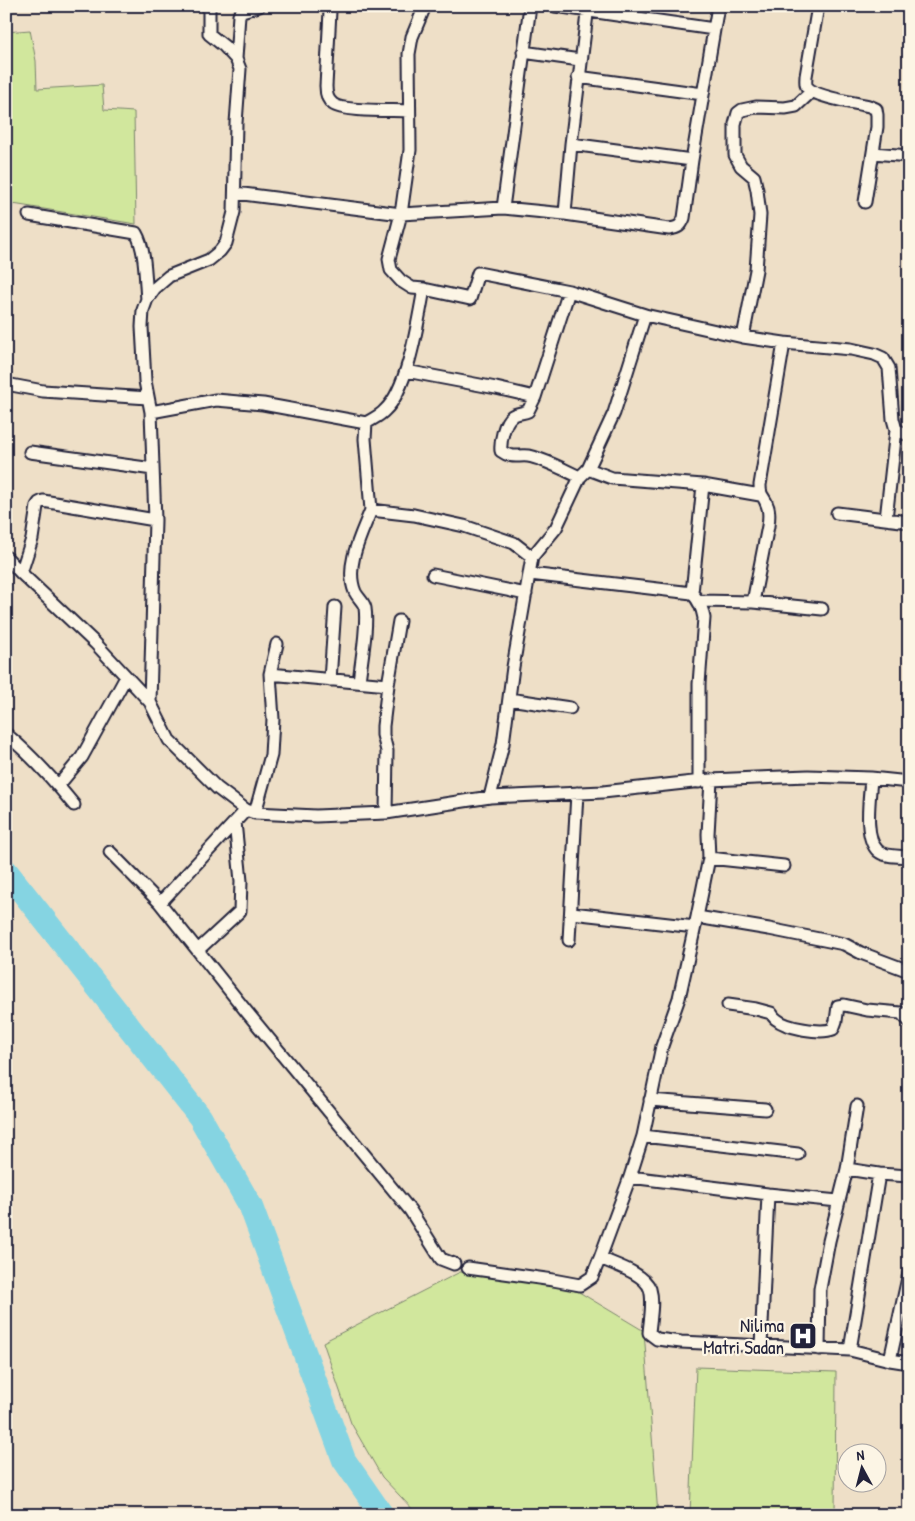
<svg xmlns="http://www.w3.org/2000/svg" width="915" height="1521" font-family="'Patrick Hand',sans-serif">
<style>
.green{fill:#d1e79d;stroke:#7a846c}
.lines{fill:none;stroke-linecap:round;stroke-linejoin:round}
.river{stroke:#85d4e2;stroke-width:24}
.street-casing{stroke:#22223b;stroke-width:15}
.street{stroke:#fcf5e5;stroke-width:11}
.labels{text-anchor:middle;dominant-baseline:central;stroke-width:4.5;stroke-linejoin:round;paint-order:stroke}
.poi-label{font-size:19px;fill:#22223b;stroke:#fcf5e5;text-anchor:end}
</style>
<rect width="100%" height="100%" fill="#eedfc7"/>
<filter id="ink" filterUnits="userSpaceOnUse"><feTurbulence type="fractalNoise" baseFrequency=".02" numOctaves="2"/><feDisplacementMap in="SourceGraphic" scale="10" xChannelSelector="R" yChannelSelector="G"/><feConvolveMatrix kernelMatrix="1 2 1 2 8 2 1 2 1" color-interpolation-filters="sRGB"/></filter>
<g filter="url(#ink)">
<path class="green" d="M 30,30 L 36,61 L 37,89 L 102,85 L 104,110 L 134,112 L 136,224 L 13,204 L 6,248 L 6,32 Z
M 460,1272 L 510,1273 L 579,1292 L 644,1331 L 658,1515 L 418,1515 L 382,1477 L 351,1423 L 323,1342 Z
M 696,1367 L 836,1372 L 835,1515 L 690,1515 Z"/>
<g class="lines">
<path class="river" d="M 6,871 L 200,1117 L 251,1207 L 344,1460 L 382,1515"/>
<defs>
<path id="street" d="M 209,6 L 209,34 L 224,46 L 236,59 L 240,69 L 236,123 L 234,212 L 226,243 L 220,251 L 209,260 L 169,276 L 155,288 L 147,299 L 143,310 L 142,327 L 145,381 L 151,412 L 155,520 L 150,702 L 169,740 L 217,788 L 246,810 L 255,813 L 316,816 L 386,813 L 490,797 L 603,792 L 711,780 L 756,778 L 808,776 L 871,778 L 909,782
M 425,6 L 412,37 L 409,54 L 410,150 L 401,214 L 503,208 L 565,214 L 571,144 L 692,160 L 718,6
M 555,6 L 714,29
M 818,6 L 806,76 C 806,79 805,84 807,87 C 814,97 856,103 869,106 L 876,109 L 877,115 L 877,127 L 865,202
M 330,11 L 326,86 C 326,92 327,100 333,104 C 343,112 394,110 409,111
M 523,52 L 580,60
M 236,59 L 239,15 L 242,11 L 259,6
M 578,77 L 703,94
M 571,144 L 588,6
M 873,153 L 909,156
M 235,193 L 401,214 L 389,259 L 391,270 L 401,281 L 412,288 L 424,289
M 503,208 L 530,6
M 565,214 L 669,229 C 678,228 681,226 684,218 L 692,160
M 29,215 L 136,233 C 146,250 145,279 147,299
M 743,337 L 756,270 L 760,215 L 757,190 L 754,177 L 741,166 L 735,155 L 735,124 L 738,113 L 742,110 L 756,107 L 785,108 L 796,106 L 812,91
M 406,371 L 496,388 L 535,397 L 569,291
M 6,384 L 43,391 L 148,398
M 535,397 L 528,411 C 524,413 516,413 512,416 C 504,422 500,442 501,451 C 512,459 517,455 528,456 C 543,458 566,471 580,477
M 151,412 L 216,400 L 263,404 L 366,423
M 30,452 L 153,469
M 588,469 L 612,478 L 703,485 L 760,495
M 837,513 L 909,522
M 886,519 L 896,430
M 6,557 L 21,573 L 95,643 L 150,702
M 532,557 L 556,528 L 580,477 L 588,469 L 614,413 L 645,315
M 21,573 L 32,539 L 37,506 L 39,503 L 43,501 L 155,520
M 530,574 L 692,593 C 699,601 702,607 704,618 L 699,684 L 699,782
M 433,575 L 526,594
M 692,593 L 703,485
M 699,601 L 753,602 L 822,609
M 753,602 L 768,526 C 769,519 770,511 767,505 C 764,495 760,498 760,485 L 784,343
M 270,674 L 388,685
M 330,680 L 335,607
M 359,682 C 361,661 368,628 365,608 C 364,602 358,598 355,592 C 344,566 362,533 371,510
M 509,699 L 570,708
M 6,734 C 31,755 53,779 74,805
M 871,778 C 870,797 863,837 878,851 C 885,857 900,856 909,857
M 58,786 L 82,757 L 126,677
M 490,797 L 503,744 L 513,667 L 532,557 L 514,543 L 464,526 L 414,515 L 371,510 L 365,439 L 366,423 C 372,419 380,416 385,410 C 408,389 418,321 424,289 L 470,299 L 478,273 L 569,291 L 645,315 L 743,337 L 784,343 L 851,349 L 874,354 L 883,358 L 889,368 L 893,419 L 896,430 L 909,435
M 246,810 L 160,903 L 246,1011 L 410,1210 L 441,1259 L 454,1264
M 255,813 L 271,755 L 273,719 L 270,674 L 277,644
M 386,813 L 387,751 L 383,735 L 383,726 L 388,685 L 399,621
M 110,852 L 160,903
M 709,858 L 784,866
M 572,913 L 695,927
M 697,917 L 769,929 L 844,944 L 861,953 L 909,971
M 569,940 L 577,793
M 198,950 L 240,911 L 241,881 L 235,822
M 728,1005 L 756,1009 L 771,1013 C 772,1014 774,1018 776,1019 C 786,1028 821,1034 833,1029 L 836,1021 L 838,1006 L 844,1005 L 867,1010 L 901,1013 L 909,1021
M 650,1100 L 765,1109
M 643,1136 L 798,1154
M 847,1169 L 879,1174 L 909,1176
M 630,1177 L 768,1194 L 838,1201
M 600,1258 L 630,1177 L 643,1136 L 662,1046 L 679,998 L 697,917 L 709,858 L 708,834 L 711,780
M 468,1268 L 553,1280 L 580,1285 L 592,1277 L 600,1258 C 615,1265 644,1273 650,1289 C 654,1302 650,1319 649,1333 L 657,1339 L 681,1342 L 850,1350 L 890,1360 L 909,1363
M 761,1346 L 768,1194
M 819,1349 L 820,1289 L 829,1241 L 847,1169 L 857,1106
M 850,1350 L 879,1174
M 890,1360 L 909,1273"/>
</defs>
<use href="#street" class="street-casing"/>
<use href="#street" class="street"/>
</g>
</g>
<defs>
<symbol id="hospital-square" viewBox="-11 -11 22 22"><rect x="-9" y="-9" width="18" height="18" rx="4" fill="#22223b" stroke="#fcf5e5"/><path d="M-5-5h3v3.5h4V-5h3V5h-3V1.5h-4V5h-3Z" fill="#fff"/></symbol>
</defs>
<g fill-rule="evenodd">
<use href="#hospital-square" x="787" y="1320" width="32" height="32"/>
</g>
<g class="labels">
<g class="poi-label">
<text x="784" y="1325">Nilima<tspan x="784" dy="22">Matri Sadan</tspan></text>
</g>
</g>
<rect width="915" height="1521" fill="none" stroke="#fcf5e5" stroke-width="25"/>
<rect x="12" y="12" width="890" height="1496" fill="none" stroke="#22223b" stroke-width="2" filter="url(#ink)"/>
<g transform="translate(862 1468) rotate(353)"><circle r="24" fill="#fcf5e5" stroke="#a5a1a1"/>
<path d="M0-4L9 19L0 12L-9 19Z" fill="#22223b"/>
<text y="-8" font-size="14" font-weight="bold" text-anchor="middle" fill="#22223b">N</text>
</g>
</svg>
